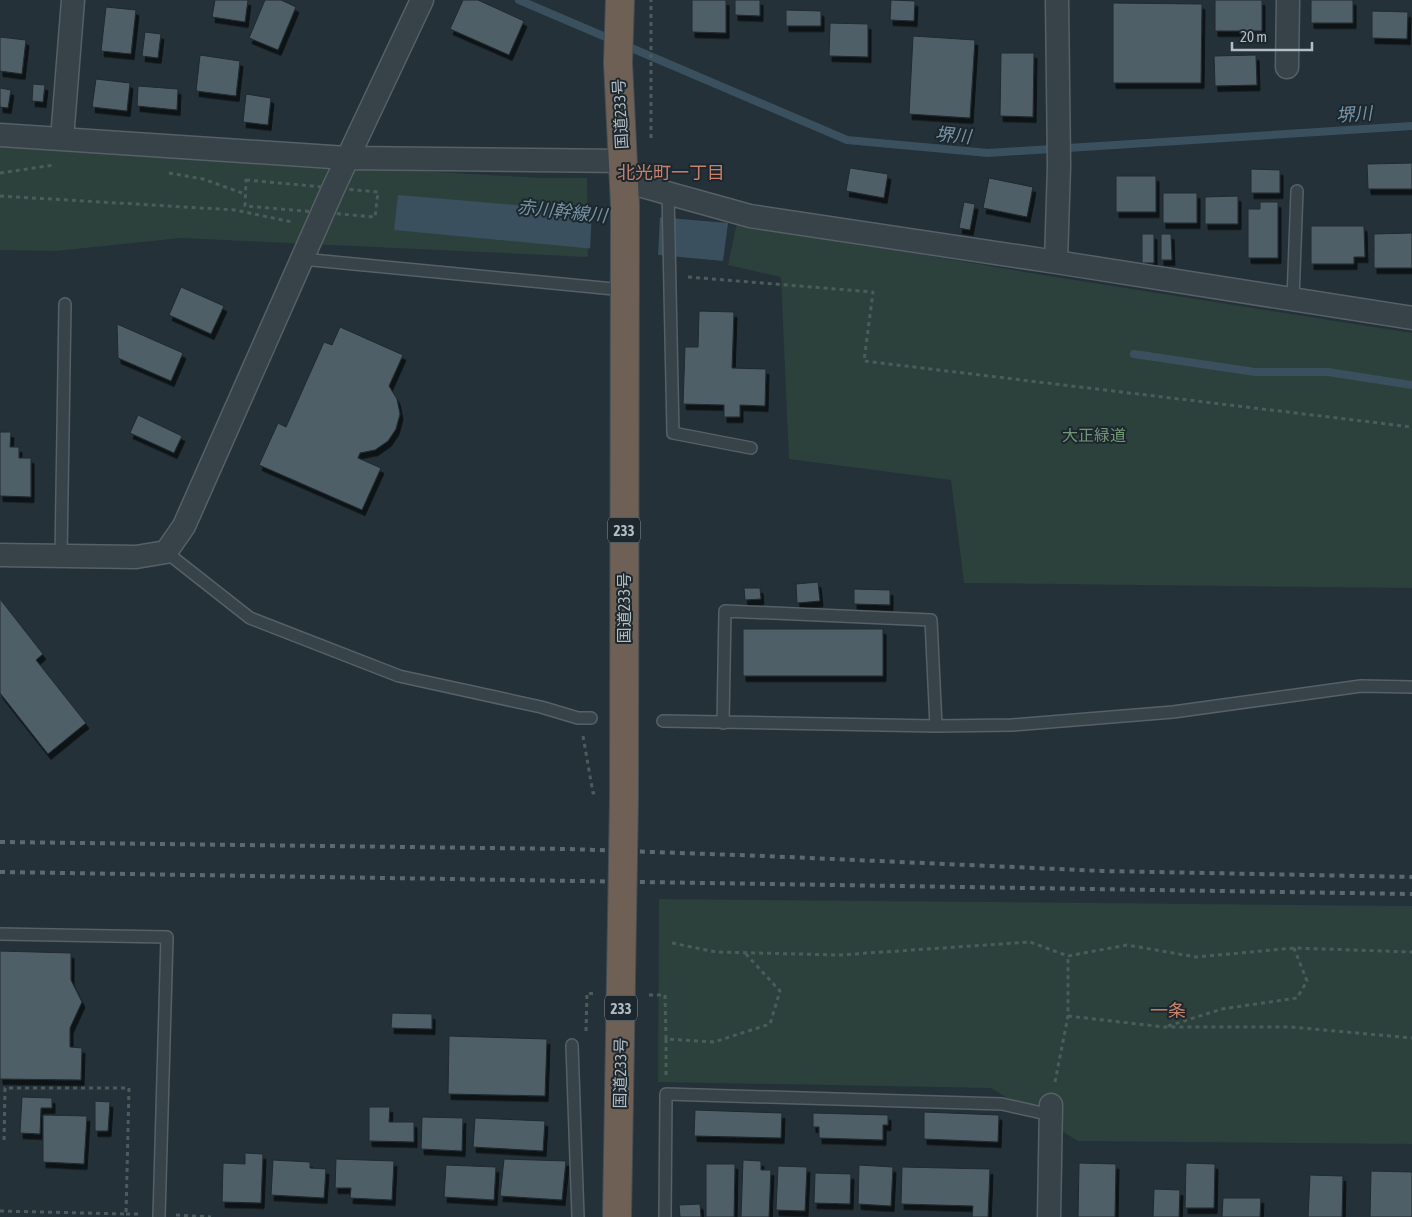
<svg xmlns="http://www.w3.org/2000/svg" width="1412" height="1217" font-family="'Asap Condensed','Noto Sans JP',sans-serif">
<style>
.green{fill:#2c403c}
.water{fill:#3a505e}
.pier{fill:#243138}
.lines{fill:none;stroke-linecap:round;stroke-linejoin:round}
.stream{stroke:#3a505e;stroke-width:8}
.building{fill:#505e67;stroke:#1f2930;filter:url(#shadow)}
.lane-casing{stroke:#566067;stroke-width:14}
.street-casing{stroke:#566067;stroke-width:25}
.highway-casing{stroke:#434d54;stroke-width:30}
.path{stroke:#4b5d5b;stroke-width:3;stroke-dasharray:4 4;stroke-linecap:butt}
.lane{stroke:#384249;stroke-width:11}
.street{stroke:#384249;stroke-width:22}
.highway{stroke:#6e6055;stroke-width:28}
.rail{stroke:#5c6971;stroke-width:4;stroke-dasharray:5 5;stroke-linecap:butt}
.highway-bridge-casing{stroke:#434d54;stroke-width:30;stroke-linecap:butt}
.highway-bridge{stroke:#6e6055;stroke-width:28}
.labels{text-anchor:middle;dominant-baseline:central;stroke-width:4;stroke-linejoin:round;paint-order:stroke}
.shield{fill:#1d272e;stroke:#869098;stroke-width:1}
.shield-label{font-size:15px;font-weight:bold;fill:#b3bdc5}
.street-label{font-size:16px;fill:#b3bdc5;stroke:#1d272e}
.park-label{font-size:16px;fill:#739875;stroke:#1d272e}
.water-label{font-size:18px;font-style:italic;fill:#7694a5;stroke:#1d272e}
.neighbourhood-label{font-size:18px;fill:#c9806a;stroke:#1d272e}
</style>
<defs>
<filter id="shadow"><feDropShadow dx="3" dy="5.5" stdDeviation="0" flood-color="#0009"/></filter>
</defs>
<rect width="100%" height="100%" fill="#243138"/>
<path class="green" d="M 0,147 L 542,178 L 587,178 L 588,257 L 181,238 L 56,251 L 0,250 Z
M 737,223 L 1049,276 L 1412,333 L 1412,588 L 964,583 L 951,480 L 789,459 L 781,277 L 728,265 Z
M 659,899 L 1412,906 L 1412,1144 L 1078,1141 L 991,1088 L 658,1082 Z"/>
<path class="water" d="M 398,195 L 728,223 L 723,261 L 394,230 Z"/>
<path class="pier" d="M 592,209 L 660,215 L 658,257 L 590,251 Z"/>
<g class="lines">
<path class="stream" d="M 519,0 L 847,140 L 988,153 L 1412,126
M 1134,354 L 1255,372 L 1328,372 L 1412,385"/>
</g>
<path class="building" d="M 215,0 L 248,0 L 245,22 L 212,17 Z
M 265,0 L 281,0 L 296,7 L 278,50 L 249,38 Z
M 463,0 L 478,0 L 524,21 L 509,55 L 450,29 Z
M 692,0 L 726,0 L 726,33 L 692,32 Z
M 735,0 L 760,0 L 760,16 L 735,15 Z
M 891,0 L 915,1 L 914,21 L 890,20 Z
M 1215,0 L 1262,0 L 1262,31 L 1215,31 Z
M 1311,0 L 1353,0 L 1353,23 L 1311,23 Z
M 1113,3 L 1202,4 L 1201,83 L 1113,83 Z
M 106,7 L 136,10 L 131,54 L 101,51 Z
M 786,10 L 821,11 L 821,26 L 786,26 Z
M 1372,11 L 1408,12 L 1407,39 L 1372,38 Z
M 830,23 L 868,24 L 868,57 L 829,56 Z
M 145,32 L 161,34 L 158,58 L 142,56 Z
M 913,36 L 975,40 L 970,118 L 909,114 Z
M 0,37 L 26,40 L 22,74 L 0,71 Z
M 1001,53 L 1034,53 L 1033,117 L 1000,116 Z
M 200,55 L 240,61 L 236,96 L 196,91 Z
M 1256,55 L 1257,85 L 1215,86 L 1214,56 Z
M 96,79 L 130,83 L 127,111 L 92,107 Z
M 33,84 L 45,85 L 43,102 L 32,101 Z
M 138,86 L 178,89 L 177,110 L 137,106 Z
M 0,88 L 11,90 L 8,108 L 0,107 Z
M 246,94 L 271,98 L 268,125 L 243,122 Z
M 1412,163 L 1412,189 L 1368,189 L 1367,164 Z
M 850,168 L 888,174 L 884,198 L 846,191 Z
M 1251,169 L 1280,170 L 1280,193 L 1251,193 Z
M 1116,176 L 1156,176 L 1156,212 L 1116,212 Z
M 989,178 L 1033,187 L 1027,217 L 983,208 Z
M 1163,193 L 1197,193 L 1197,223 L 1163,223 Z
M 1238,196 L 1238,224 L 1205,224 L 1205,197 Z
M 964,202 L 975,204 L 970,230 L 959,228 Z
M 1260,202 L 1278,202 L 1278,258 L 1248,258 L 1248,209 L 1260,209 Z
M 1311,226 L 1364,226 L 1365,257 L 1354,257 L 1354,264 L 1311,264 Z
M 1412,233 L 1412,268 L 1374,268 L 1374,234 Z
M 1142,234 L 1154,234 L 1154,263 L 1142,263 Z
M 1161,234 L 1171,234 L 1172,260 L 1161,260 Z
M 181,287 L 224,306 L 211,334 L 169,315 Z
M 699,311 L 734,312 L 732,368 L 766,369 L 765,406 L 740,405 L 740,417 L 724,417 L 724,405 L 683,404 L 685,347 L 698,347 Z
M 117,324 L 183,353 L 171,381 L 118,358 Z
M 340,327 L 403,355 L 389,386 L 397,399 L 400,414 L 396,429 L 388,441 L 375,450 L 360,453 L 358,458 L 381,468 L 362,510 L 259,465 L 278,423 L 286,427 L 324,342 L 332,345 Z
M 138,415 L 182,436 L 174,453 L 130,433 Z
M 0,432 L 11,432 L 10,447 L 19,447 L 19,458 L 31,458 L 31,497 L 0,496 Z
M 818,582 L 820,601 L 797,603 L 796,584 Z
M 744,588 L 760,588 L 761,599 L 745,600 Z
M 854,589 L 890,590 L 890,605 L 854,604 Z
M 0,599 L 43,654 L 36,660 L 86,723 L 48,754 L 0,693 Z
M 743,629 L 883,629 L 883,676 L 743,676 Z
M 0,951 L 71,953 L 71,980 L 82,1002 L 70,1028 L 70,1047 L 82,1048 L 81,1080 L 0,1079 Z
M 392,1013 L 432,1014 L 432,1029 L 391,1028 Z
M 449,1036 L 547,1039 L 545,1096 L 448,1094 Z
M 22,1097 L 52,1098 L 52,1108 L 41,1108 L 40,1134 L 20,1133 Z
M 95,1101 L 110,1102 L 108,1131 L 95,1131 Z
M 369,1107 L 390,1107 L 389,1122 L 414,1122 L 414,1142 L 369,1141 Z
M 695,1110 L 782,1113 L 781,1138 L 694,1136 Z
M 924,1112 L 999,1115 L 998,1142 L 924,1139 Z
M 813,1113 L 888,1115 L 888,1125 L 883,1125 L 883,1140 L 819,1138 L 819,1127 L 813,1127 Z
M 43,1115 L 87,1116 L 84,1164 L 43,1162 Z
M 422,1117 L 463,1118 L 462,1151 L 421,1149 Z
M 475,1118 L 545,1121 L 543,1151 L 473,1147 Z
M 245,1153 L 263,1154 L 261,1203 L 222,1202 L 223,1163 L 245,1164 Z
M 336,1159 L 394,1161 L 392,1200 L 350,1198 L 351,1188 L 335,1188 Z
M 504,1159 L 566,1161 L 562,1200 L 500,1196 Z
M 273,1160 L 310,1162 L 310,1168 L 326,1169 L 324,1198 L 271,1195 Z
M 743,1160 L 761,1161 L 761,1170 L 771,1170 L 769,1217 L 741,1217 Z
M 1079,1163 L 1116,1164 L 1115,1217 L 1078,1217 Z
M 1186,1163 L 1215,1164 L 1214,1208 L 1185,1208 Z
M 706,1164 L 735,1164 L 734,1217 L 706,1217 Z
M 446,1165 L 496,1167 L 494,1200 L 444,1197 Z
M 859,1165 L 893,1167 L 891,1206 L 858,1204 Z
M 778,1166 L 807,1167 L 805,1211 L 776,1210 Z
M 902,1167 L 990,1169 L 988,1217 L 972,1217 L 973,1206 L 901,1204 Z
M 1371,1171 L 1412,1172 L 1412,1217 L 1370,1217 Z
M 815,1173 L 851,1174 L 850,1204 L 814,1203 Z
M 1310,1175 L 1343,1176 L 1342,1217 L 1308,1217 Z
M 1154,1189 L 1180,1190 L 1179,1217 L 1153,1217 Z
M 1223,1198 L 1261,1198 L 1260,1217 L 1222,1217 Z
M 700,1204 L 701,1217 L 680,1217 L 679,1205 Z"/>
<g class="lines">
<defs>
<path id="lane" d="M 668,193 L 673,433 L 751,448
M 302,259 L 624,290
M 1293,299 L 1297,191
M 166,552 L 250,618 L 399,676 L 541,707 L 578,718 L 591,718
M 61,557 L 65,304
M 663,721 L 936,726 L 1012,725 L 1173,712 L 1361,686 L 1412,687
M 723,723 L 725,611 L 931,620 L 936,726
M 0,934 L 167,937 L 159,1217
M 572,1045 L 578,1217
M 665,1217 L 666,1094 L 1002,1104 L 1051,1115"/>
<path id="street" d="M 1287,67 L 1288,0
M 0,135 L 347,158 L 623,161
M 62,139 L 73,0
M 624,181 L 750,216 L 1056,262 L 1412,318
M 1056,262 L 1059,166 L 1057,0
M 0,555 L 136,557 L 166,552 L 184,526 L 333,189 L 422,0
M 1049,1217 L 1051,1105"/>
<path id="highway" d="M 620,0 L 618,63 L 625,205 L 624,798"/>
</defs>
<use href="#lane" class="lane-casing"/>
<use href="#street" class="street-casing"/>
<use href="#highway" class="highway-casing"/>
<path class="path" d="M 651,138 L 651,0
M 0,173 L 54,165
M 169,173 L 203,179 L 245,194
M 246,180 L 378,192 L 375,217 L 245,206 Z
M 0,196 L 235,210 L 292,222
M 688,277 L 873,292 L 864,361 L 1412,427
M 583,736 L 593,793 L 598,792
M 672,943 L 716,952 L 839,955 L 1030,942 L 1068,956 L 1127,945 L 1196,957 L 1294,948 L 1412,952
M 649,995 L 665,995 L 666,1039
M 1068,1016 L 1164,1027 L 1291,1027 L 1412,1038
M 1168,1026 L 1222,1009 L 1297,998 L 1307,981 L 1294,948
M 586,1031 L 587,993 L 595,994
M 666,1075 L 666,1039 L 714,1042 L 770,1024 L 780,991 L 745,953
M 1055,1082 L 1068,1016 L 1068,956
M 0,1211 L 126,1214 L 129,1088 L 5,1088 L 4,1142
M 126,1214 L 140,1214
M 176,1215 L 211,1217"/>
<use href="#lane" class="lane"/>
<use href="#street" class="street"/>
<use href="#highway" class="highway"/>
<path class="rail" d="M 0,842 L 569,849 L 765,856 L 1103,871 L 1412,877
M 0,872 L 1412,894"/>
<defs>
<path id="highway-bridge" d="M 617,1217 L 624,798"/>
</defs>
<use href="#highway-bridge" class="highway-bridge-casing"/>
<use href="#highway-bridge" class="highway-bridge"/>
</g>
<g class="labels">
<g class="shield">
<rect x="608" y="517.5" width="32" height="25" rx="4"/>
<rect x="605" y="995.5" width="32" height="25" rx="4"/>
</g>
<g class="shield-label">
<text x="624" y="530">233</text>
<text x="621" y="1008">233</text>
</g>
<g class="street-label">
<text transform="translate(620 114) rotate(-93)">国道233号</text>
<text transform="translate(624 608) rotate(-90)">国道233号</text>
<text transform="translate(620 1073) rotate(-89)">国道233号</text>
</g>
<g class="park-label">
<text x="1094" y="435">大正緑道</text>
</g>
<g class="water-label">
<text transform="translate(1354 114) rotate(-4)">堺川</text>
<text transform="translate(953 135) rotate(5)">堺川</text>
<text transform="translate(562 211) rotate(6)">赤川幹線川</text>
</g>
<g class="neighbourhood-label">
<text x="671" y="172">北光町一丁目</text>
<text x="1168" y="1010">一条</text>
</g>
</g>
<path d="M1232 42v8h80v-8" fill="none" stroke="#b3bdc5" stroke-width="2.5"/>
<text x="1240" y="42" font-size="15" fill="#b3bdc5" stroke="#1d272e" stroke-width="4" paint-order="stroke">20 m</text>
</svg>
